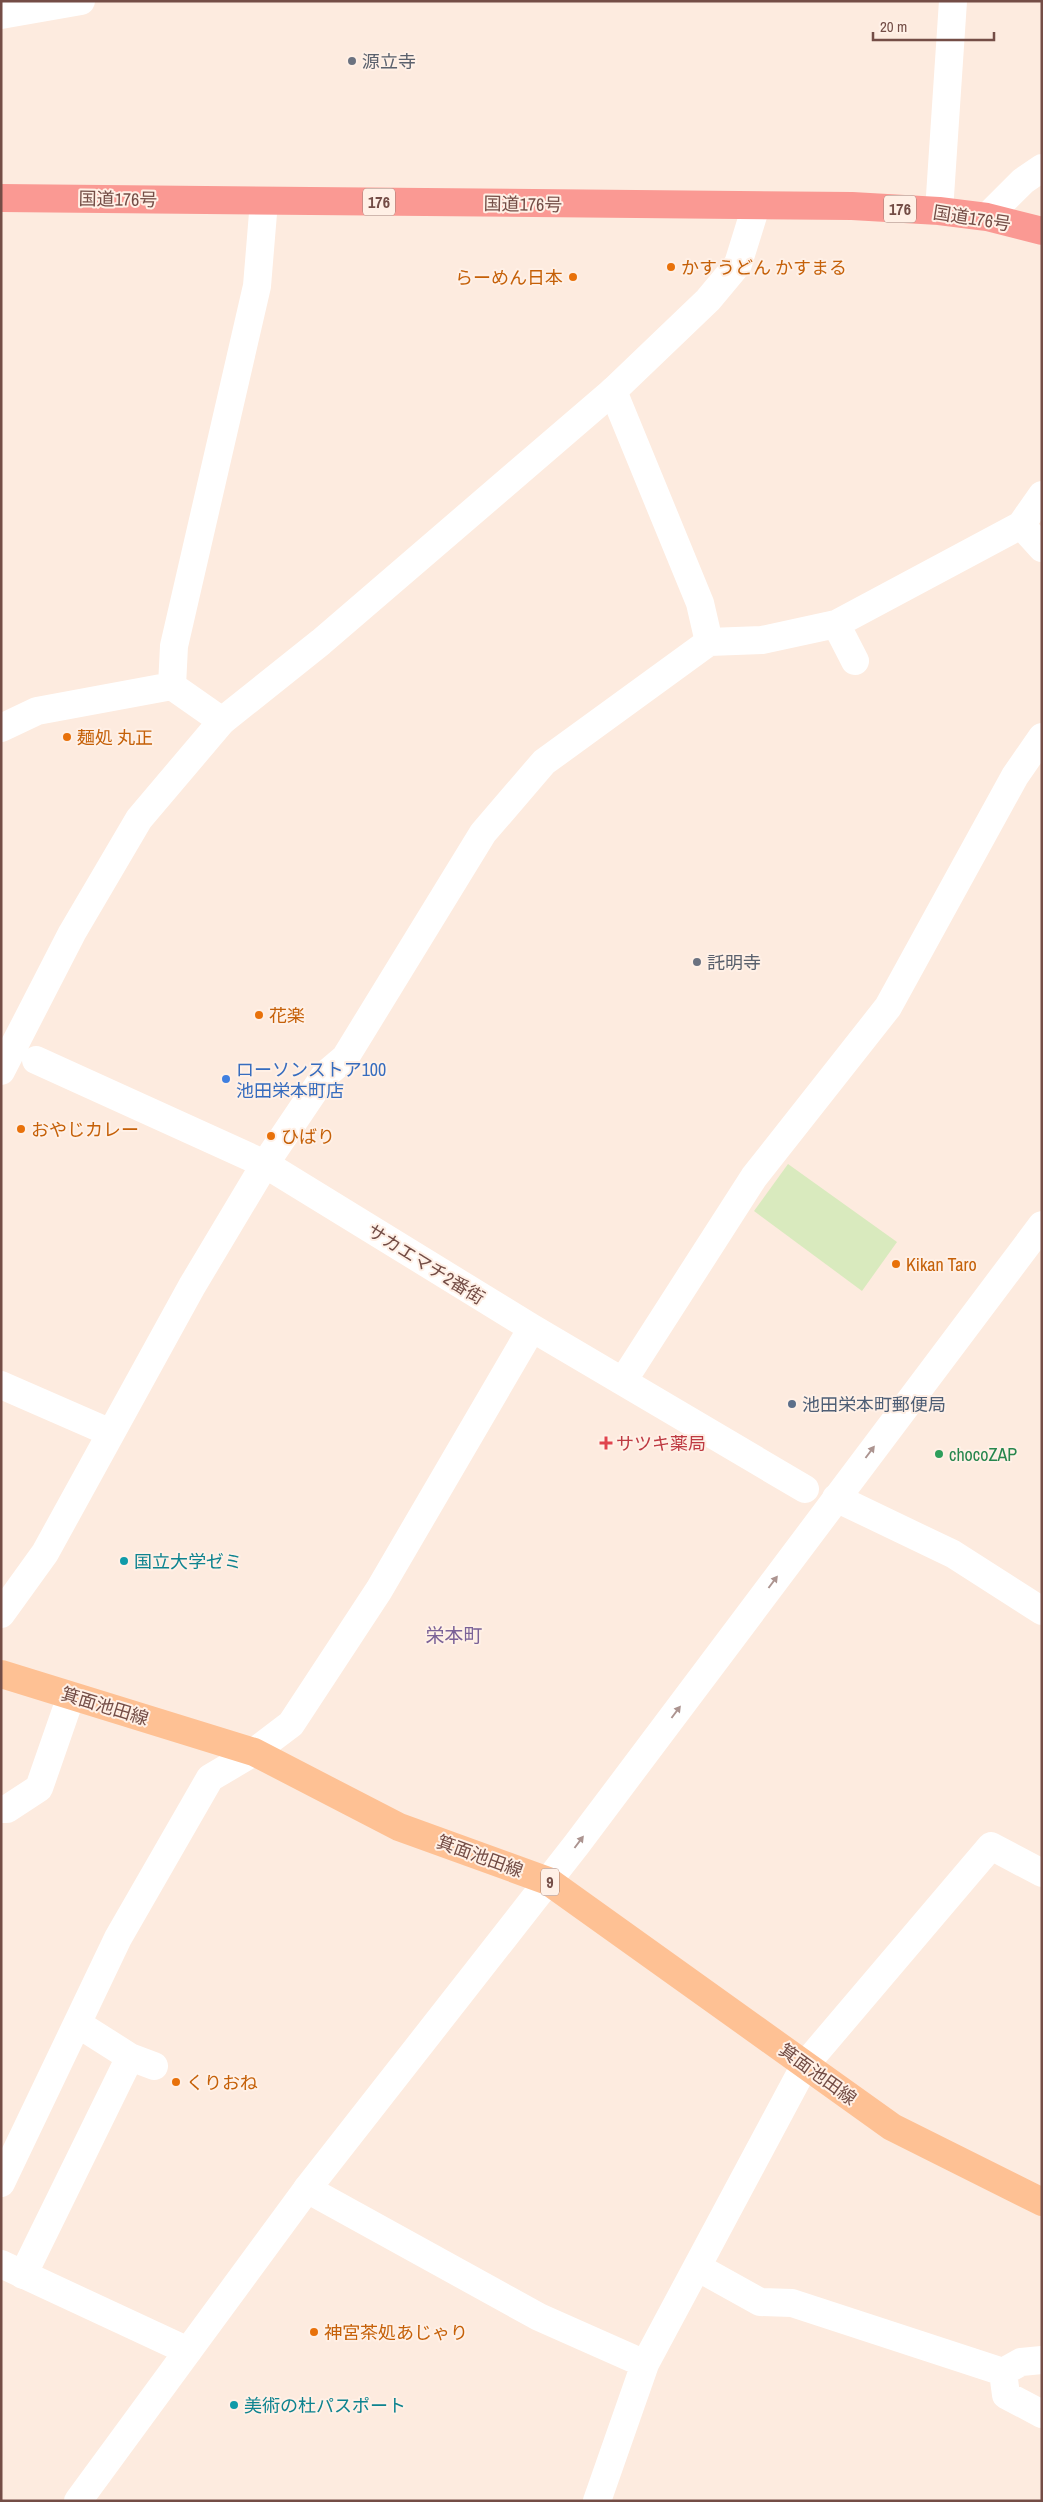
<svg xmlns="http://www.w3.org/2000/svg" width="1043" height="2502" font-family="'Archivo Narrow','Noto Sans JP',sans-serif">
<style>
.green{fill:#d9eabe}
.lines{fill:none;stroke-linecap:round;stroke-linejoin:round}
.street{stroke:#fff;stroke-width:28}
.secondary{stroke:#fff;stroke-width:28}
.primary{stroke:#fec194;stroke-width:28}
.highway{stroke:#fa9993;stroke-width:28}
.oneway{fill:#ac9490}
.worship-dot{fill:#6b7280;stroke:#fff0e6;stroke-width:2}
.food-dot{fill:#e8710a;stroke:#fff0e6;stroke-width:2}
.shop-dot{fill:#3f7fe0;stroke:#fff0e6;stroke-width:2}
.service-dot{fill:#5c6f8a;stroke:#fff0e6;stroke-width:2}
.health-dot{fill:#e0444e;stroke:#fff0e6;stroke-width:2}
.leisure-dot{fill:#2e9e5b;stroke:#fff0e6;stroke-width:2}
.culture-dot{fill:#0f9aa8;stroke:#fff0e6;stroke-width:2}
.labels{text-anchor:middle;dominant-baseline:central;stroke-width:4;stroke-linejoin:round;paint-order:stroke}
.shield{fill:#fff0e6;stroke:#9e7e76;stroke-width:1}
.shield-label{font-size:16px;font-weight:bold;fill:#744d46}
.worship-label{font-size:18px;fill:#5b616d;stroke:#fff0e6;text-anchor:start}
.street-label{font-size:18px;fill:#744d46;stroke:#fff0e6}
.food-label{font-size:18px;fill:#c56008;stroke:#fff0e6;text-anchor:start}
.shop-label{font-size:18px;fill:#366cbe;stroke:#fff0e6;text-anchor:start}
.service-label{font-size:18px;fill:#4e5e75;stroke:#fff0e6;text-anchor:start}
.health-label{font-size:18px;fill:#be3a42;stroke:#fff0e6;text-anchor:start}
.leisure-label{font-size:18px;fill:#27864d;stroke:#fff0e6;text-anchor:start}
.culture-label{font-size:18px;fill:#0d838f;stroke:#fff0e6;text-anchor:start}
.neighbourhood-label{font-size:19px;fill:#7a6197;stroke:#fff0e6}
</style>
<rect width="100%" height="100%" fill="#fdebdf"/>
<path class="green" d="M 788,1164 L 897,1242 L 862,1291 L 754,1211 Z"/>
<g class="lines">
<path class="street" d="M 1,15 L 81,1
M 939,211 L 953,1
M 987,217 L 1023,181 L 1042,168
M 613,391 L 700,603 L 709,642
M 1021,525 L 1042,548
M 836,624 L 855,661
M 222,721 L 172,686 L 174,646 L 257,286 L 264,201
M 1,728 L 37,711 L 172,686
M 36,1060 L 265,1164 L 532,1328 L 805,1489
M 623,1381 L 754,1177 L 888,1007 L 1015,776 L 1042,737
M 1,1385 L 111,1433
M 836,1498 L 953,1554 L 1042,1611
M 1,1614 L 45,1553 L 192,1286 L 265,1164 L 325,1075 L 345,1058 L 483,833 L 544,762 L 709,642 L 762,640 L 836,624 L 1021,525 L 1042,495
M 1,1809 L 7,1809 L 39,1788 L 71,1696
M 78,2024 L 130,2057 L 154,2066
M 1,2183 L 118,1938 L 210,1778 L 254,1752 L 291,1724 L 379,1590 L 532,1328
M 307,2189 L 539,2317 L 645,2364
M 697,2267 L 760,2302 L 792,2303 L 1003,2372 L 1021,2362 L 1042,2360
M 23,2275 L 130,2057
M 1003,2372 L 1006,2395 L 1042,2414
M 78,2501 L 188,2351
M 597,2501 L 645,2364 L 805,2065 L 991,1846 L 1042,1873"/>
<path class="secondary" d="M 1,1071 L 72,933 L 139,819 L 222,721 L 321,642 L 613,391 L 708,300 L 738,264 L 756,206
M 1,2264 L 188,2351 L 307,2189 L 577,1844 L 1042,1225"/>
<path class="primary" d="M 1,1674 L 254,1752 L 399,1827 L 548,1881 L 892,2127 L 1042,2202"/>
<path class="highway" d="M 1,198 L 852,206 L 939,211 L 987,217 L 1042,231"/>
</g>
<defs><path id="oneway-solid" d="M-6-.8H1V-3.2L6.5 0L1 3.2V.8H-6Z" transform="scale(1.25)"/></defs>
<g class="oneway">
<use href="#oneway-solid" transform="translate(870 1452) rotate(-53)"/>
<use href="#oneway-solid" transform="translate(773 1582) rotate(-53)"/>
<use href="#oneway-solid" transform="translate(676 1712) rotate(-53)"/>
<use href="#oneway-solid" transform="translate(579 1842) rotate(-53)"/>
</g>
<g class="worship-dot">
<circle cx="352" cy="61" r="5"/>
<circle cx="697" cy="962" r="5"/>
</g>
<g class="food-dot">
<circle cx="671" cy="267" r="5"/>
<circle cx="573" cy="277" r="5"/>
<circle cx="67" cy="737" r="5"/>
<circle cx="259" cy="1015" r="5"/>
<circle cx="21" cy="1129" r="5"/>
<circle cx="271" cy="1136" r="5"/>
<circle cx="896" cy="1264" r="5"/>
<circle cx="176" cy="2082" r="5"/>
<circle cx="314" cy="2332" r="5"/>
</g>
<circle class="shop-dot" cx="226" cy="1079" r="5"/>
<circle class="service-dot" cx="792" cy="1404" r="5"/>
<path class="health-dot" d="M603.5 1435.5h5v5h5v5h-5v5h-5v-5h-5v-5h5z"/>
<circle class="leisure-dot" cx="939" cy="1454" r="5"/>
<g class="culture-dot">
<circle cx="124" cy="1561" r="5"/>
<circle cx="234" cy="2405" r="5"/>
</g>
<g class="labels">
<g class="shield">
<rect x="363" y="188.5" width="32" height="27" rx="4"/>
<rect x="884" y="195.5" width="32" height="27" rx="4"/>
<rect x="541" y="1868.5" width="18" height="27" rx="4"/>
</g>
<g class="shield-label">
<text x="379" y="202">176</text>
<text x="900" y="209">176</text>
<text x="550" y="1882">9</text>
</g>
<g class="worship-label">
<text x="362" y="61">源立寺</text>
<text x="707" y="962">託明寺</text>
</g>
<g class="street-label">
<text transform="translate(118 199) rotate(1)">国道176号</text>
<text transform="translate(523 204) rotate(1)">国道176号</text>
<text transform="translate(972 218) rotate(9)">国道176号</text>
<text transform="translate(426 1264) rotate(32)">サカエマチ2番街</text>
<text transform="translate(105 1706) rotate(17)">箕面池田線</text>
<text transform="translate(480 1856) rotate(20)">箕面池田線</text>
<text transform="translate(818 2074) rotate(36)">箕面池田線</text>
</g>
<g class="food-label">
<text x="681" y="267">かすうどん かすまる</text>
<text x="563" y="277" text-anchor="end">らーめん日本</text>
<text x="77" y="737">麺処 丸正</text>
<text x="269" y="1015">花楽</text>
<text x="31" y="1129">おやじカレー</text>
<text x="281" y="1136">ひばり</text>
<text x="906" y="1264">Kikan Taro</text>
<text x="186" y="2082">くりおね</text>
<text x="324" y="2332">神宮茶処あじゃり</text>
</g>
<g class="shop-label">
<text x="236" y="1069">ローソンストア100<tspan x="236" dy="21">池田栄本町店</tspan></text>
</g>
<g class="service-label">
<text x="802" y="1404">池田栄本町郵便局</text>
</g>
<g class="health-label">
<text x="616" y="1443">サツキ薬局</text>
</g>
<g class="leisure-label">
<text x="949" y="1454">chocoZAP</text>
</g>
<g class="culture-label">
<text x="134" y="1561">国立大学ゼミ</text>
<text x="244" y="2405">美術の杜パスポート</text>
</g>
<g class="neighbourhood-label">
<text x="454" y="1635">栄本町</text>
</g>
</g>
<rect width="1043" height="2502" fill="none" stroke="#744d46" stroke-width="5"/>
<path d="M873 32v8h121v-8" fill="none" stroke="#744d46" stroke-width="2.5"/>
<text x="880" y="32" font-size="15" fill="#744d46" stroke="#fff0e6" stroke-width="4" paint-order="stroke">20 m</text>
</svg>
